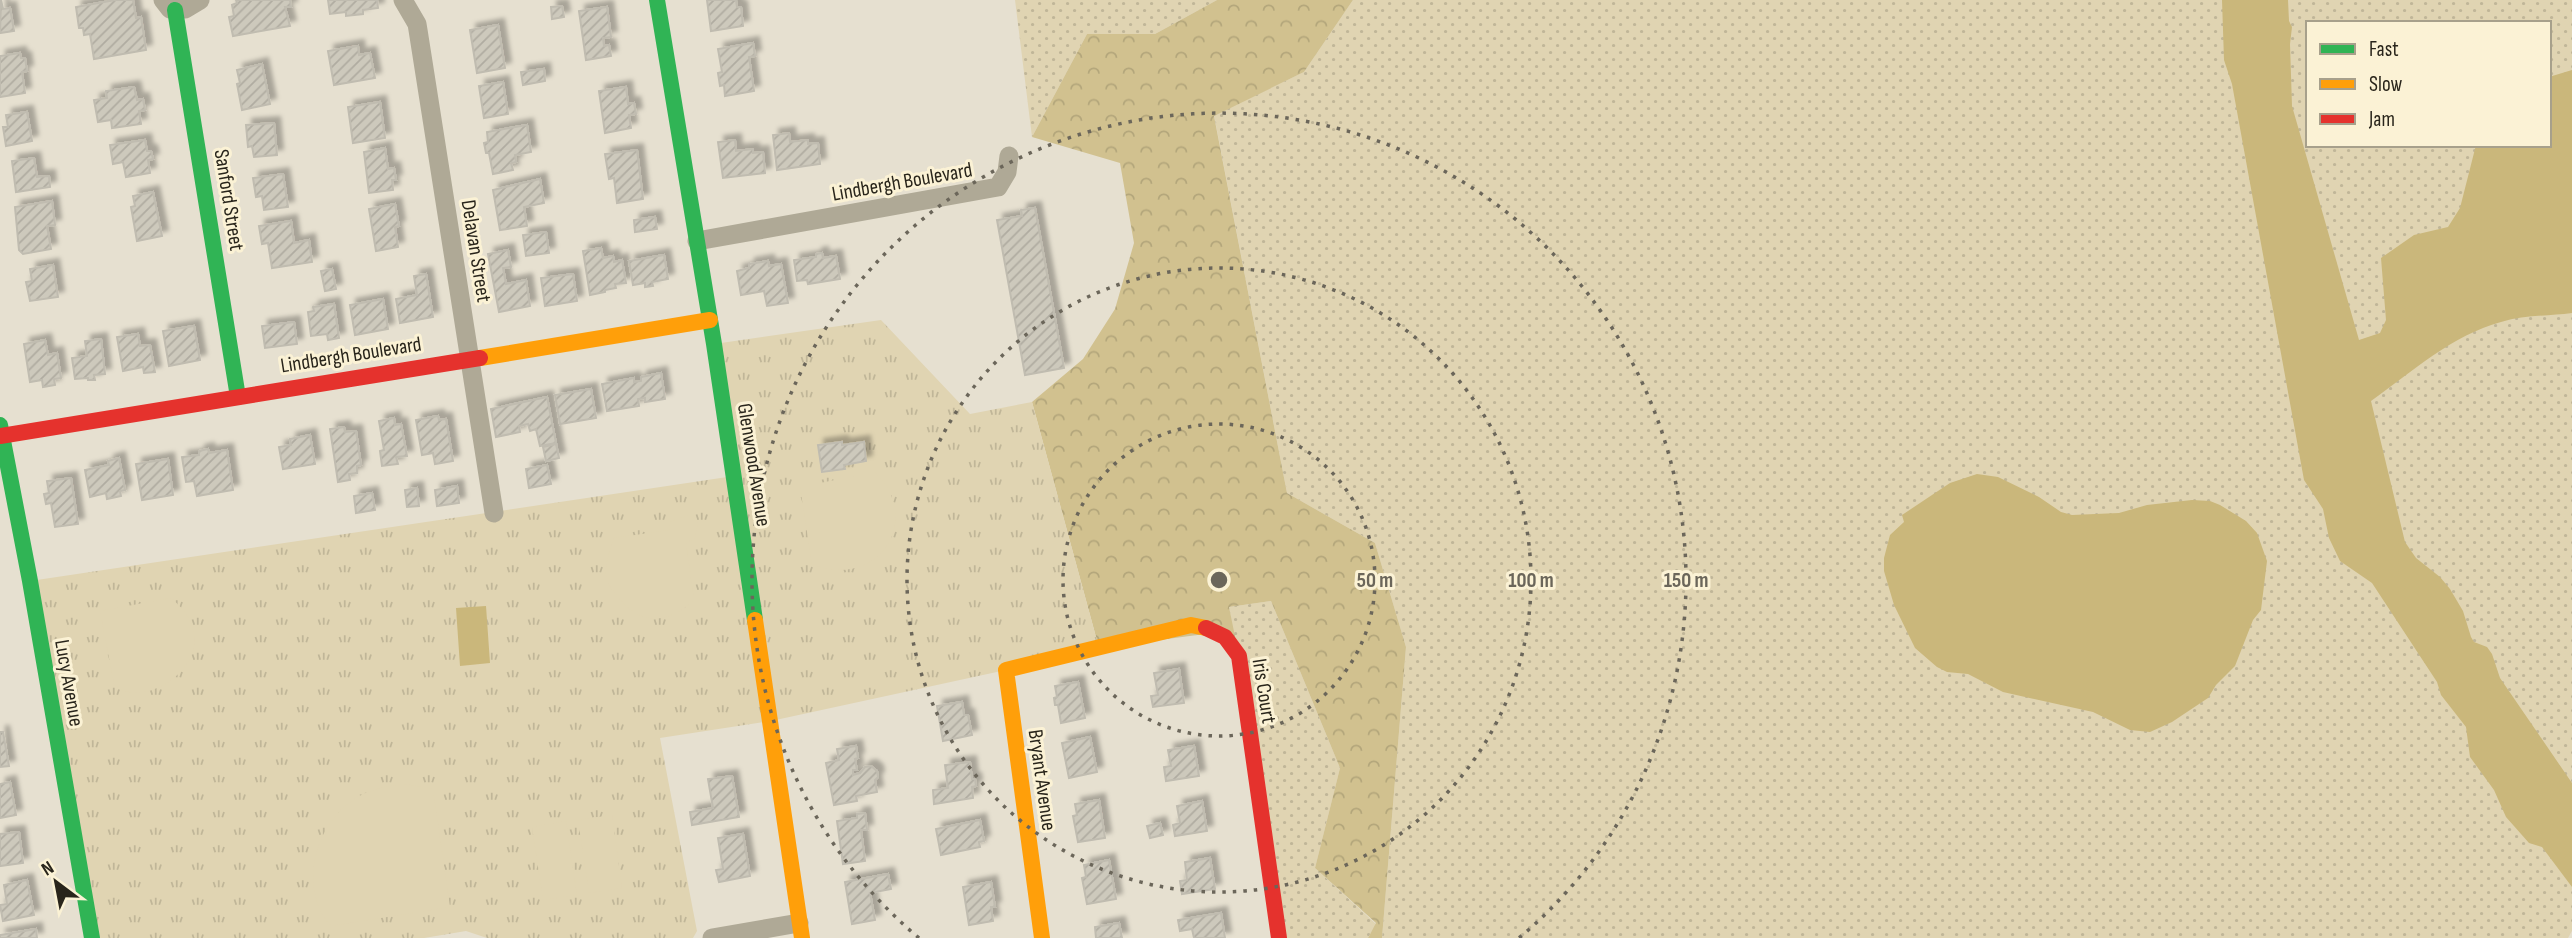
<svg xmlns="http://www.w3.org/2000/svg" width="2572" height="938" font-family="'Sofia Sans Condensed',sans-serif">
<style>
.grass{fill:url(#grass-dots);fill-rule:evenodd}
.forest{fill:url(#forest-crowns)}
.park{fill:url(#park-tufts)}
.pitch{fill:#e0d4b2}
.water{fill:#cab77b}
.building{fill:url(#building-hatch);stroke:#c0bcb0;stroke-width:2;filter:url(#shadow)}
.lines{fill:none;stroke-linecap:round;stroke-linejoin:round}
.street{stroke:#afa996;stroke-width:19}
.fast{stroke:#30b455;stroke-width:16}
.slow{stroke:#ff9f0a;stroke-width:16}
.jam{stroke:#e5322d;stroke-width:16}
.ring{fill:none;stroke:#6b665a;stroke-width:3.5;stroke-dasharray:3.5 7}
.labels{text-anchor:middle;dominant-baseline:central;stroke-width:6;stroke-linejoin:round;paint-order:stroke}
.street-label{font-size:21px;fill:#29251b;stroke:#fbf2d5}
.centre{fill:#6b665a;stroke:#fbf2d5;stroke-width:3.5}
.ring-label{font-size:21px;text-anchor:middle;font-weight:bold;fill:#6b665a;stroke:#fbf2d5;stroke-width:6;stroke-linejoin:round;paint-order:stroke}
</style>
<defs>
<pattern id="grass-dots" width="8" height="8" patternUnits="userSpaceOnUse" patternTransform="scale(1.75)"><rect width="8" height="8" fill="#e0d4b2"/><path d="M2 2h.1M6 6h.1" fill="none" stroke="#c0b698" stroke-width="1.8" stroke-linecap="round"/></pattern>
<pattern id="forest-crowns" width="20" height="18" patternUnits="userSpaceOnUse" patternTransform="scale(1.75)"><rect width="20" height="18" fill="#d1c18f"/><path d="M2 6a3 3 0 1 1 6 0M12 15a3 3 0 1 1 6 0" fill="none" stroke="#b3a67b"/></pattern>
<pattern id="park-tufts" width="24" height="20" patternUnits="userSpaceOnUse" patternTransform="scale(1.75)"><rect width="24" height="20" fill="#e0d4b2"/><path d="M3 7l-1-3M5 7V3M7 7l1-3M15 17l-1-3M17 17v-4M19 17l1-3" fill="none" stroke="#c0b698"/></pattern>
<pattern id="building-hatch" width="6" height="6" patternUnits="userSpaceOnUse" patternTransform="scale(1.75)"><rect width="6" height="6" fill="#cdc9bc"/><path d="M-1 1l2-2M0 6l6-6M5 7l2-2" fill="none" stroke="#b0aca1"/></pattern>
<filter id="shadow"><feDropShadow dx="6" dy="-6" stdDeviation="2" flood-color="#0004"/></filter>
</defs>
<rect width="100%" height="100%" fill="#e6e0d0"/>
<path class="grass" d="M 1015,0 L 1217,0 L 1155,34 L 1087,34 L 1032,137 Z
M 1353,0 L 2572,0 L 2572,931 L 2568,938 L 1382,938 L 1406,647 L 1375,543 L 1287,493 L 1214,115 L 1304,72 ZM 2308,23 L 2549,23 L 2549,145 L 2308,145 Z
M 1271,601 L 1340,768 L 1315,868 L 1376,924 L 1368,938 L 1279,938 L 1229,607 Z"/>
<path class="forest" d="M 1217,0 L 1353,0 L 1304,72 L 1214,116 L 1287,493 L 1375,543 L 1406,647 L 1382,938 L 1368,938 L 1376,923 L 1315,868 L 1340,768 L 1271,601 L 1229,607 L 1239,656 L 1220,632 L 1099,648 L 1032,402 L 1083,359 L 1115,309 L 1134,243 L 1120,163 L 1032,137 L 1087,34 L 1155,34 Z"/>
<path class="park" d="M 881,320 L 970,414 L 1032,402 L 1099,648 L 1006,670 L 771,721 L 660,738 L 697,931 L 693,938 L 487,938 L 466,931 L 424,938 L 92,938 L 30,581 L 734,476 L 714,344 Z"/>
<path class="pitch" d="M 875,472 C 925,522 876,591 812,564 L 800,487 Z
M 689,515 L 698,522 L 695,538 L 686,543 L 694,600 C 667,626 637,625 616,594 C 612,590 609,586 607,581 C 603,567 610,551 614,538 L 670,530 L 669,522 Z
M 171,598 C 238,654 143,716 114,684 L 100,611 Z
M 405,784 L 433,789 L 450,907 L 331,926 C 298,890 314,826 353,800 C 368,789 387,786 405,784 Z
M 612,815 L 622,888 L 589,893 L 578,820 Z
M 566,821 L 577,895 L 543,900 L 532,827 Z"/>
<path class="water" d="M 2222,0 L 2288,0 L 2289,21 L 2292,27 L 2290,44 L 2292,106 L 2359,340 L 2380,333 L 2386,320 L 2381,258 L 2414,235 L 2448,227 L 2460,208 L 2476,145 L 2549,145 L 2549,77 L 2572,70 L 2572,313 C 2549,316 2524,315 2501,322 C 2452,335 2412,372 2371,401 L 2405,542 L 2416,558 L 2440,577 L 2450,589 L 2463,611 L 2471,637 L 2474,642 L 2487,647 L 2492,654 L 2500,678 L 2572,783 L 2572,887 L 2542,847 L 2529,843 L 2506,817 L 2494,790 L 2470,757 L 2466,727 L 2441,695 L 2437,682 L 2372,583 L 2340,561 L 2329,538 L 2323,509 L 2304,480 L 2232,84 L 2224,60 Z
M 1977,474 L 1998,477 L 2039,497 L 2061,512 L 2072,515 L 2119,513 L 2147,505 L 2192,500 L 2210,501 L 2220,505 L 2246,521 L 2257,533 L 2267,561 L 2261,610 L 2253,620 L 2235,666 L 2216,685 L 2208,698 L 2172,722 L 2150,732 L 2130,730 L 2093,712 L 2003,692 L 1968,674 L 1947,672 L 1937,667 L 1915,648 L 1894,605 L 1884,571 L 1884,558 L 1890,535 L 1904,522 L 1902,515 L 1950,483 Z
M 486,606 L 490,663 L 460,666 L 456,608 Z"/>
<path class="building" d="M 1,0 L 3,9 L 10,8 L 14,31 L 0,33 Z
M 115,0 L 133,0 L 136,18 L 141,17 L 146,50 L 94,59 L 90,34 L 84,35 L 83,28 L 79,28 L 76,7 Z
M 236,0 L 290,0 L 291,7 L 285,7 L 290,26 L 233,36 L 229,17 L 234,16 L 232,5 L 237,3 Z
M 328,0 L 377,0 L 378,8 L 363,10 L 363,14 L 346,16 L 346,12 L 330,14 Z
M 707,0 L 736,0 L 737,7 L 741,7 L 743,26 L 711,31 Z
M 562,6 L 564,17 L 552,19 L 551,7 Z
M 607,7 L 611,37 L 603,38 L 604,46 L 609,45 L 611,56 L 586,60 L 579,11 Z
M 498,25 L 505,68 L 477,73 L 470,30 Z
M 753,43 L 755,56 L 749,57 L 754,91 L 725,96 L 724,85 L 720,86 L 718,73 L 722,72 L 718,49 Z
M 358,46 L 359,55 L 370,53 L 375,78 L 334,85 L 328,51 Z
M 20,53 L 21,58 L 25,58 L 27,71 L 22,72 L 25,93 L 0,97 L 0,56 Z
M 262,64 L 270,104 L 242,110 L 237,84 L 240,83 L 237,70 Z
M 544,69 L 545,81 L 523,85 L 521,72 Z
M 503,82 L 508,114 L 484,118 L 479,86 Z
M 134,87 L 137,100 L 143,99 L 145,110 L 139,111 L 141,124 L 112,128 L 111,120 L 98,122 L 94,100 L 107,98 L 106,91 Z
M 626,87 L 628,104 L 634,103 L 636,114 L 629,115 L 631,128 L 605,133 L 599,91 Z
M 380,102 L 385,138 L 353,143 L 348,107 Z
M 27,112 L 32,141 L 6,146 L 3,127 L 8,127 L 6,115 Z
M 274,123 L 277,155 L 254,157 L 252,146 L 248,147 L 246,125 Z
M 527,125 L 531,152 L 515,155 L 516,162 L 511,163 L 513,170 L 493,174 L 489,153 L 486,153 L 484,143 L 488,142 L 487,132 Z
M 789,133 L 790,142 L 808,140 L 808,144 L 818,143 L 820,164 L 777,170 L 773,135 Z
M 145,140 L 147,151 L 151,151 L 153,159 L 148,160 L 150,173 L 126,177 L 123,162 L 113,164 L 110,145 Z
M 735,140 L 736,151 L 753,149 L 753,153 L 763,152 L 765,173 L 723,178 L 718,142 Z
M 385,148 L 388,169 L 394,168 L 396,180 L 392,180 L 393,190 L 369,193 L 364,152 Z
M 637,150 L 643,199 L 617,203 L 614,178 L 609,179 L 605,154 Z
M 34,158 L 37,177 L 49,176 L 50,187 L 16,192 L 12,161 Z
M 283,174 L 288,207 L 264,210 L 262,196 L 256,197 L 253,178 Z
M 540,179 L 544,203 L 524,207 L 527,226 L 500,230 L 493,190 Z
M 153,192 L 162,236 L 137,241 L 131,207 L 135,206 L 133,196 Z
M 52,201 L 55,225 L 47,226 L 51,249 L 23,254 L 19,250 L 15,207 Z
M 395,204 L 399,226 L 395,227 L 398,247 L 376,251 L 369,209 Z
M 1035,208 L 1064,368 L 1025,375 L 997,220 L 1022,216 L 1021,210 Z
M 655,217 L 657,229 L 635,232 L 634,220 Z
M 291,221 L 294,243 L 309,240 L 312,262 L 272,268 L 268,243 L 262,244 L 259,226 Z
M 546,232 L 549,253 L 526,256 L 523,235 Z
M 601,248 L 603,258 L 613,256 L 614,262 L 622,260 L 626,283 L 615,284 L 616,288 L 605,290 L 605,292 L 590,295 L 583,251 Z
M 508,250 L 511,267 L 503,268 L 506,284 L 526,280 L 530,306 L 499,312 L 488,254 Z
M 822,253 L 823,258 L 836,256 L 840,279 L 808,284 L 807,280 L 797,281 L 794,260 L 816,257 L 816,254 Z
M 664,255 L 668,279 L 652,282 L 653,286 L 645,287 L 645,283 L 633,285 L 629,261 Z
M 768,261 L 769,266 L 781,264 L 788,303 L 767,306 L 764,291 L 741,295 L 737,271 L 749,268 L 749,264 Z
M 53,265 L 58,297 L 30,301 L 26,282 L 32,281 L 30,269 Z
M 332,269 L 336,289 L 325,291 L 321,271 Z
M 426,274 L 433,317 L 400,323 L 396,299 L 417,295 L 414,276 Z
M 573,274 L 577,301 L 545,306 L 541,278 Z
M 383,299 L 388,329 L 355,335 L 350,305 Z
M 334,304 L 339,338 L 328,340 L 327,334 L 311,336 L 308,312 L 314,311 L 313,307 Z
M 294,322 L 297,344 L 265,348 L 262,326 Z
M 194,326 L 200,360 L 169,366 L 163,331 Z
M 138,334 L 140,346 L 150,345 L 155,372 L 144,373 L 143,367 L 123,371 L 117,337 Z
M 101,339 L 105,374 L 94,375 L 95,380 L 88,380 L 88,378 L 75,379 L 72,358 L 87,356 L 85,341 Z
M 45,340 L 48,355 L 57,353 L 61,378 L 54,379 L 55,385 L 43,387 L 42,380 L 30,382 L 24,344 Z
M 661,373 L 665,399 L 645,402 L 645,398 L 638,399 L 639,406 L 607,411 L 602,384 L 634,378 L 634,382 L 641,381 L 641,377 Z
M 591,389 L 596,418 L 560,424 L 555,395 Z
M 547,397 L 556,443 L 540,446 L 536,429 L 530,431 L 528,424 L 519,426 L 520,432 L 496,437 L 491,409 Z
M 438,416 L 439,420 L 446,419 L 453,461 L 435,464 L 433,453 L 422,455 L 416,420 Z
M 394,418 L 395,425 L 401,424 L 407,456 L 396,457 L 398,464 L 382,466 L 380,451 L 384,450 L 379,421 Z
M 344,427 L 345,432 L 356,431 L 361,465 L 357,466 L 357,473 L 349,474 L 350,480 L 338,482 L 330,429 Z
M 310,435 L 315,464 L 283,469 L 279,447 L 291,445 L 290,439 Z
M 842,442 L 842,445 L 864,442 L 866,461 L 844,465 L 845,469 L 822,472 L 818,445 Z
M 556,444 L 559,458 L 546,461 L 543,447 Z
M 208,449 L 209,453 L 227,450 L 233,490 L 197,496 L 194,481 L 186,482 L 182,457 L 199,455 L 199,451 Z
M 119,458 L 125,490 L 120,491 L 121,496 L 107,499 L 106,493 L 90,497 L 85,470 L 109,465 L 108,461 Z
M 168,459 L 173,495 L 142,500 L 136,464 Z
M 547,465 L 551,484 L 529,488 L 526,469 Z
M 71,478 L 78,524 L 55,527 L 51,503 L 46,504 L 44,494 L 49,493 L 47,481 Z
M 457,486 L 459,503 L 437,506 L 435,490 Z
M 417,488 L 419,506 L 407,507 L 405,490 Z
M 372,493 L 375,510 L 356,513 L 354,496 Z
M 1179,669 L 1184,703 L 1153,707 L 1151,696 L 1158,695 L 1154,673 Z
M 1078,682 L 1085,718 L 1061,723 L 1058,705 L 1055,705 L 1054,698 L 1057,697 L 1055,686 Z
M 962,702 L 964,715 L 968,715 L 972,735 L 943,741 L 937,706 Z
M 0,732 L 3,732 L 9,766 L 0,767 Z
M 1090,737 L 1097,772 L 1069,778 L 1062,743 Z
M 856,746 L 858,758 L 855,759 L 857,770 L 853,770 L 853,775 L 860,773 L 865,767 L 871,766 L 877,771 L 878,777 L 875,780 L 877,792 L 856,796 L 857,801 L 834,805 L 826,763 L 839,760 L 837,749 Z
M 1194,746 L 1199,776 L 1166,781 L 1164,767 L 1171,766 L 1168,750 Z
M 970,762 L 972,779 L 975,779 L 976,786 L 972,787 L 973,798 L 934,804 L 933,790 L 948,788 L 945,765 Z
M 732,776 L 739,817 L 692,825 L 690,812 L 713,808 L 708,779 Z
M 10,782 L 16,815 L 0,818 L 0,784 Z
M 1099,800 L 1105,838 L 1078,842 L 1073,816 L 1077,815 L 1075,804 Z
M 1202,801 L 1207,831 L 1175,836 L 1173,825 L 1180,823 L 1177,806 Z
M 865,813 L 867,830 L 861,830 L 865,861 L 843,864 L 837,821 L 857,818 L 857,814 Z
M 980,820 L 984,841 L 979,842 L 980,847 L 941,855 L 936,829 Z
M 1160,823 L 1163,835 L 1150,838 L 1147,826 Z
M 19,832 L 23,863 L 0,866 L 0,834 Z
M 743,834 L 750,876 L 719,882 L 716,870 L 723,869 L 718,838 Z
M 1210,858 L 1215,889 L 1182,894 L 1180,881 L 1187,880 L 1185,862 Z
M 1109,860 L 1116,899 L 1087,904 L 1082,878 L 1086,877 L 1084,865 Z
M 888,874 L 891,889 L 870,893 L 875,920 L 852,924 L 845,882 Z
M 27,880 L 34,915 L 3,921 L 0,905 L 7,904 L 4,885 Z
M 991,882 L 995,907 L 991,907 L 993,921 L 969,925 L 963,887 Z
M 1221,913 L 1225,938 L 1194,938 L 1192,929 L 1180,931 L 1178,920 Z
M 1119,923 L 1122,938 L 1096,938 L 1095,927 Z
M 36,929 L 37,938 L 0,938 L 0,935 Z"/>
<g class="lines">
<path class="street" d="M 163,0 L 170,9 L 185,9 L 200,0
M 403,0 L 417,24 L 418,30 L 494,513
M 697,241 L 998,187 L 1007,172 L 1009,156
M 712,938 L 799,923"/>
<path class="fast" d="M 657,0 L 714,344 L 755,620
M 175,10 L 238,397
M 0,425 L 30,581 L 92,938"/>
<path class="slow" d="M 480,358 L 710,320
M 755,620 L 802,938
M 1042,938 L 1006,670 L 1191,625 L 1206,628"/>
<path class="jam" d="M 0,436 L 480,358
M 1206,628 L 1225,637 L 1239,656 L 1279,938"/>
</g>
<g class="ring">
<circle cx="1219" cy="580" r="156"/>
<circle cx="1219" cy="580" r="312"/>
<path d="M919 938A467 467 0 1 1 1519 938"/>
</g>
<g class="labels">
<g class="street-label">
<text transform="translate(902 182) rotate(-10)">Lindbergh Boulevard</text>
<text transform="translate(229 200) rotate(81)">Sanford Street</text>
<text transform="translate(476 251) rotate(81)">Delavan Street</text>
<text transform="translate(351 355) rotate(-9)">Lindbergh Boulevard</text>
<text transform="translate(754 465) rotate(81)">Glenwood Avenue</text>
<text transform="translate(69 683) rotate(80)">Lucy Avenue</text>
<text transform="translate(1264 691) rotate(81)">Iris Court</text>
<text transform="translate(1042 780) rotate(82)">Bryant Avenue</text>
</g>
</g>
<circle cx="1219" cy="580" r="10" class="centre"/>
<g class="ring-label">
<text x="1375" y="587">50 m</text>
<text x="1531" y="587">100 m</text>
<text x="1686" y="587">150 m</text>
</g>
<rect x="2306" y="21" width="245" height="126" fill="#fbf2d5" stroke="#a7a08b" stroke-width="2"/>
<rect x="2320" y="44" width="35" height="10" fill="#30b455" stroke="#a7a08b" stroke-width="2"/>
<text x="2369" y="56" font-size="21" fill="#29251b">Fast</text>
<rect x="2320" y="79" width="35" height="10" fill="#ff9f0a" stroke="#a7a08b" stroke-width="2"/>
<text x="2369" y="91" font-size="21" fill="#29251b">Slow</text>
<rect x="2320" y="114" width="35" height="10" fill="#e5322d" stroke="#a7a08b" stroke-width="2"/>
<text x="2369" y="126" font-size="21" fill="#29251b">Jam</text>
<g transform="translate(56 882) rotate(328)" stroke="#fbf2d5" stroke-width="5" paint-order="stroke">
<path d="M0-5L12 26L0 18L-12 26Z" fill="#29251b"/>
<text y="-10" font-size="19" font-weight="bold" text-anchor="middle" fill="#29251b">N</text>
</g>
</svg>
